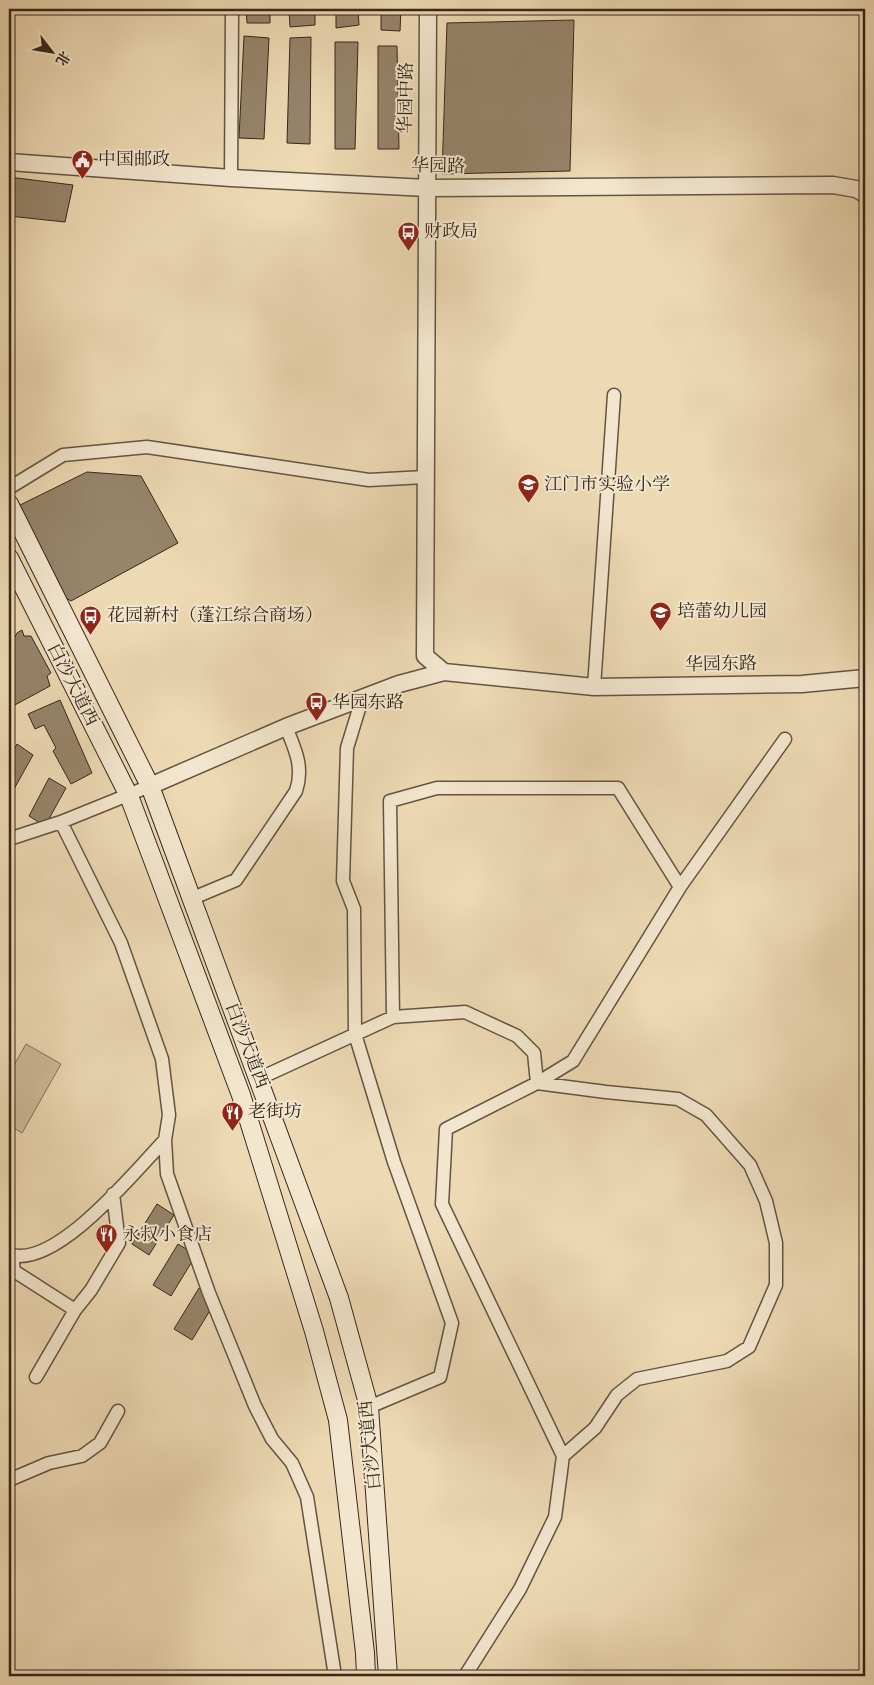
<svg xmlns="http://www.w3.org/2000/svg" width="874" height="1685" font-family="Vollkorn,'Noto Serif SC',serif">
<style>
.green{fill:#cebb99;stroke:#82715a}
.building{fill:#96846b;stroke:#37271c}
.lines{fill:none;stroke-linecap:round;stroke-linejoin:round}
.minor-casing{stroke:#645442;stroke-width:15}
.tertiary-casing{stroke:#645442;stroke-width:19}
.secondary-casing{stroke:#37271c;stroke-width:20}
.minor{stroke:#f3e6ce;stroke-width:12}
.tertiary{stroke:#f3e6ce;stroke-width:16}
.secondary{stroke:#f3e6ce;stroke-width:18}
.labels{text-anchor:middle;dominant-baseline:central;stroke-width:4;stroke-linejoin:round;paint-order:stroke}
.street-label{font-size:18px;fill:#37271c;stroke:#f3e6ce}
.poi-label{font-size:18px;fill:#37271c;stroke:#f3e6ce;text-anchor:start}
</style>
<rect width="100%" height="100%" fill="#edd9b3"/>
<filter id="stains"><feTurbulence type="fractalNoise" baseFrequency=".004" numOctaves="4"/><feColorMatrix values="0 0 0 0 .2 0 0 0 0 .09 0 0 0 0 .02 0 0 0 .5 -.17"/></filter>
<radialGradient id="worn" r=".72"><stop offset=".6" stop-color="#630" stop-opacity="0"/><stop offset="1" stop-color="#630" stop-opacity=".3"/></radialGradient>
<path class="green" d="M 26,1044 L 61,1064 L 22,1133 L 9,1125 L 9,1074 Z"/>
<path class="building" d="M 246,9 L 270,9 L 270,23 L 247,23 Z
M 289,9 L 315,9 L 315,25 L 290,27 Z
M 336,9 L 358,9 L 359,25 L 336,28 Z
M 381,9 L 401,9 L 400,31 L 381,30 Z
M 574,20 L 570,171 L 442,174 L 447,23 Z
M 244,36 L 269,38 L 264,139 L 239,138 Z
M 311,37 L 310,144 L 287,143 L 290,38 Z
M 335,42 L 358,42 L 355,149 L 335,149 Z
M 378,46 L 397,46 L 399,149 L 378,149 Z
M 9,177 L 73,185 L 65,222 L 9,216 Z
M 9,349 L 14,360 L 9,363 Z
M 87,472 L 141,476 L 178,543 L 71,601 L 56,592 L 16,507 Z
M 9,606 L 14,616 L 9,620 Z
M 22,630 L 24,636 L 31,636 L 51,673 L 47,676 L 50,686 L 13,706 L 9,698 L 9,648 L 17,633 Z
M 60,700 L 92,773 L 71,784 L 53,751 L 56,748 L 44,725 L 35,729 L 28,714 Z
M 17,744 L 33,755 L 9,798 L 9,760 Z
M 49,778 L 66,788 L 45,826 L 29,816 Z
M 157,1204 L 174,1215 L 149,1255 L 132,1244 Z
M 178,1244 L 196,1255 L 171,1296 L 153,1285 Z
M 199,1288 L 217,1299 L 192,1340 L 174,1329 Z"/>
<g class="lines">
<defs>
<path id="minor" d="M 231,178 L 232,9
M 9,488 L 63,455 L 147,447 L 369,480 L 425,477
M 594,687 L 614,395
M 362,699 L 347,748 L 343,881 L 354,909 L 355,1034 L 394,1162 L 452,1323 L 440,1377 L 369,1407
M 61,822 L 121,943 L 162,1059 L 169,1115 L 165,1140 L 167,1174 L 209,1293 L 255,1406 L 272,1439 L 292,1463 L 307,1497 L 335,1676
M 9,839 L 61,822 L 150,786
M 680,887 L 785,739
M 193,898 L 236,880 L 296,791 C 304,767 295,749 286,727
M 258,1079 L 393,1017
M 537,1083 L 606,1092 L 678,1099 L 706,1115 L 750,1165 L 766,1201 L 776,1243 L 776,1285 L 749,1347 L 727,1361 L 637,1379 L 617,1395 L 595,1428 L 563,1456
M 9,1254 C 55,1271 135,1171 165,1140
M 12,1255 L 14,1271 L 75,1310 L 36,1377
M 75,1310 L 91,1290 L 119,1243 L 113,1194
M 9,1480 L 49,1463 L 82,1456 L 100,1443 L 118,1411
M 465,1676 L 520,1589 L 555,1517 L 563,1456 L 442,1204 L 446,1129 L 537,1083 L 573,1061 L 680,887 L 618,788 L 437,788 L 390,801 L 393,1017 L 465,1012 L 517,1036 L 534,1053 L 537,1083"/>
<path id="tertiary" d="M 428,9 L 425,656 L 444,672
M 9,162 L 231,178 L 427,188 L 833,185 L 856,189 L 865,194
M 150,786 L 286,727 L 399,684 L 444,672 L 594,687 L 802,684 L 865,678"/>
<path id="secondary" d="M 9,504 L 150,786 L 339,1298 L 369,1407 L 388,1676
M 9,558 L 129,796 L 241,1095 L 314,1331 L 338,1420 L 365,1653 L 366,1676"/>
</defs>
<use href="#minor" class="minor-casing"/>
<use href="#tertiary" class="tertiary-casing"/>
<use href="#secondary" class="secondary-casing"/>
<use href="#minor" class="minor"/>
<use href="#tertiary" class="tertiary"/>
<use href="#secondary" class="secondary"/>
</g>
<defs>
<symbol id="civic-pin" viewBox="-11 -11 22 30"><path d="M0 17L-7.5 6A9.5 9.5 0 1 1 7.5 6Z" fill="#8f2418" stroke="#f3e6ce"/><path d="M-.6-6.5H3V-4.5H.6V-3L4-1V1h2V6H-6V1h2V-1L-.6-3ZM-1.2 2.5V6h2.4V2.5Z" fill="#fff"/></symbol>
<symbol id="bus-pin" viewBox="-11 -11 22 30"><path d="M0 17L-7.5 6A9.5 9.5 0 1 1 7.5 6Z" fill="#8f2418" stroke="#f3e6ce"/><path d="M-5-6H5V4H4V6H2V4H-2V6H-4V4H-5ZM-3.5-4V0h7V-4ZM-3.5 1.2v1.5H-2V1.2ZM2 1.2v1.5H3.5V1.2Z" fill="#fff"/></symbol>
<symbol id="school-pin" viewBox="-11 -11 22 30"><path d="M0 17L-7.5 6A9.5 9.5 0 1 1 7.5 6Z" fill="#8f2418" stroke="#f3e6ce"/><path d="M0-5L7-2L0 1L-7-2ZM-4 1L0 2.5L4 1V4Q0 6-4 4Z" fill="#fff"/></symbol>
<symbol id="restaurant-pin" viewBox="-11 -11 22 30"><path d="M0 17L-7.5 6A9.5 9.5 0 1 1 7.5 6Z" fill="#8f2418" stroke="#f3e6ce"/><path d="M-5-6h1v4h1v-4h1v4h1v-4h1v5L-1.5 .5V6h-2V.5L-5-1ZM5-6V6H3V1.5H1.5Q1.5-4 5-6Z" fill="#fff"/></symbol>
</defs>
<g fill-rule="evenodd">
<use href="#civic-pin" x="70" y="148" width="25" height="34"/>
<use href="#bus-pin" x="396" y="220" width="25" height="34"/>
<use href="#school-pin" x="516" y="472" width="25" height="34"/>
<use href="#school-pin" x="648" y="600" width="25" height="34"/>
<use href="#bus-pin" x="78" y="604" width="25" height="34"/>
<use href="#bus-pin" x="304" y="690" width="25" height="34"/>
<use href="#restaurant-pin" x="220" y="1100" width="25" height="34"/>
<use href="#restaurant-pin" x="94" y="1222" width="25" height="34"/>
</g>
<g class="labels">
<g class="street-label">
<text transform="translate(407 98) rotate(-89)">华园中路</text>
<text transform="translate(438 167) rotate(1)">华园路</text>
<text transform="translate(721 665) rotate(-1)">华园东路</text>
<text transform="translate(72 685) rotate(63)">白沙大道西</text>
<text transform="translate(246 1046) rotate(69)">白沙大道西</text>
<text transform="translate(371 1445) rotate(-96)">白沙大道西</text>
</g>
<g class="poi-label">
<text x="98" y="160">中国邮政</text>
<text x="424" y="232">财政局</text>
<text x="544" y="485">江门市实验小学</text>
<text x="677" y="612">培蕾幼儿园</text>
<text x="107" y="616">花园新村（蓬江综合商场）</text>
<text x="332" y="703">华园东路</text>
<text x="248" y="1112">老街坊</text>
<text x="122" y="1235">永叔小食店</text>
</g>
</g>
<rect width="874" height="1685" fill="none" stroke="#edd9b3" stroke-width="30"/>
<rect x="10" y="10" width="854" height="1665" fill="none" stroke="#37271c" stroke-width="2.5"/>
<rect x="15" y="15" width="844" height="1655" fill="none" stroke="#37271c"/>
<g transform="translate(52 52) rotate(121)" stroke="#f3e6ce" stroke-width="4" paint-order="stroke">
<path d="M0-4L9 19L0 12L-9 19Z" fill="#37271c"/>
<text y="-8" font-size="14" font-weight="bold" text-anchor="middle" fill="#37271c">北</text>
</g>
<rect width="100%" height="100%" filter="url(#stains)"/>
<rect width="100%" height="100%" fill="url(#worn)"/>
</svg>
